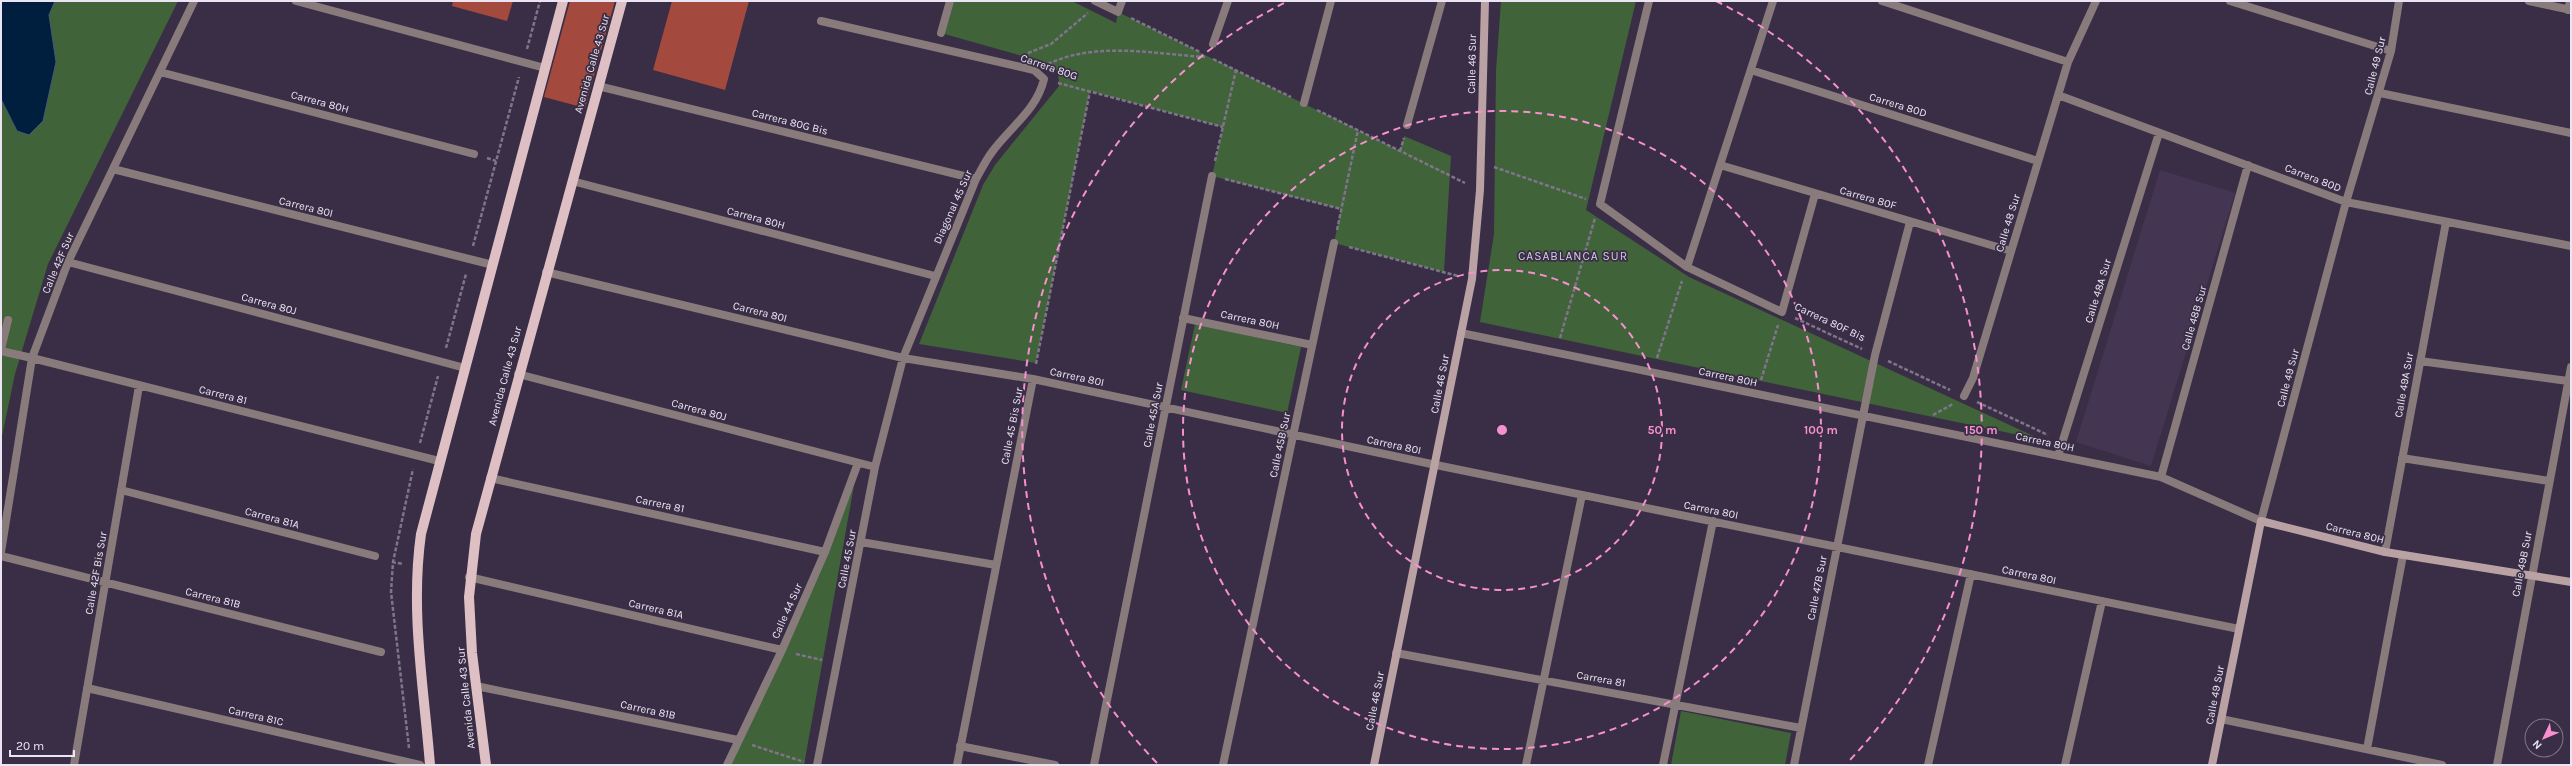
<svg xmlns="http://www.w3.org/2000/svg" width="2572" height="766" font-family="Karla,sans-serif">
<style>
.built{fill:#443653}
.green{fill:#40633a}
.water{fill:#001f3f;stroke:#465a75}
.building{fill:#a3493d}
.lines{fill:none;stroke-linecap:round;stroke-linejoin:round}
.path{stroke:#7f7589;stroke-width:2.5;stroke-dasharray:4 2;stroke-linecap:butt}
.lane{stroke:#897a7c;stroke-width:8}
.street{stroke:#897a7c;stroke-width:8}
.secondary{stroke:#b9a1a4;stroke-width:8}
.primary{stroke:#debfc3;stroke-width:10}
.ring{fill:none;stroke:#f790ce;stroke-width:2;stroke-dasharray:7 5}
.labels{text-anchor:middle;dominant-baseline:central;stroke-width:3.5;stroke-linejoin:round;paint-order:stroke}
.street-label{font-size:11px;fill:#ebe4f3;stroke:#392e45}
.neighbourhood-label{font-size:12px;letter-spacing:1px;fill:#d7c9e6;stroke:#392e45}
.centre{fill:#f790ce;stroke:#392e45;stroke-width:2}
.ring-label{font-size:12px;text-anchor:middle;font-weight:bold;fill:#f790ce;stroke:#392e45;stroke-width:3.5;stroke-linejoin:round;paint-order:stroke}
</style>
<rect width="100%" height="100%" fill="#392e45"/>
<path class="built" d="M 2160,170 L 2235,193 L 2151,466 L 2076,442 Z"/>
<path class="green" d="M 1,1 L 178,1 L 48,264 L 15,374 L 1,441 Z
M 950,1 L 1072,1 L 1116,23 L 1118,12 L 1400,151 L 1404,136 L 1451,156 L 1444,272 L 1334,243 L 1341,209 L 1212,176 L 1223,127 L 1090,91 L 1036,363 L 919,344 L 983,185 L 995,165 L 1059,86 L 1058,72 L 1047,63 L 941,33 Z
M 1501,1 L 1636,1 L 1586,210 L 1689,277 L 2042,440 L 1480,322 L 1494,234 L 1496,71 Z
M 1195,324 L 1301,347 L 1287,413 L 1181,390 Z
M 858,463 L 804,765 L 727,765 L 782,650 Z
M 1681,711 L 1791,733 L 1785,765 L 1671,765 Z"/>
<path class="water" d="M 1,1 L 55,1 L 49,15 L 56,62 L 43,121 L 29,135 L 17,131 L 1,99 Z"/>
<path class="building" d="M 453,1 L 513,1 L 507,21 L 452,6 Z
M 570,1 L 615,1 L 585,108 L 544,97 Z
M 672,1 L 749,1 L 725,90 L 653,70 Z"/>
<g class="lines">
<path class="path" d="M 1131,18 L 1200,52
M 527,49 L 540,1
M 1028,53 L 1051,44 L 1088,13
M 1213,59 L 1291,97
M 1048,64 C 1096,41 1154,54 1205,57
M 1058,83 L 1223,127
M 1317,110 L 1465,183
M 1400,151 L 1404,138
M 487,158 L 496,161
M 1215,161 L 1236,70
M 1494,167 L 1586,199
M 1225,179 L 1341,209
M 1337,230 L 1358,130
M 473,246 L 519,77
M 1349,247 L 1458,276
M 1795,318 L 1862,349
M 1560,338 L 1595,218
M 446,348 L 466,274
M 1657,358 L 1682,281
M 1888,361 L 1950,390
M 1036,364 L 1090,91
M 1761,380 L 1778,325
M 1977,402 L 2048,435
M 1933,415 L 1953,404
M 420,443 L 438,376
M 392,562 L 403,564
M 796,654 L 822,660
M 752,745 L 804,762
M 409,748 L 391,592 L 393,562 L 413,469"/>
<path class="lane" d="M 1,349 L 8,320
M 1,351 L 32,358"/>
<path class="street" d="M 296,1 L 545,68
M 1095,1 L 1118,12 L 1122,1
M 1649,1 L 1600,204 L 1687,267 L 1782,312 L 1815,194
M 1882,1 L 2068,62
M 2230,1 L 2391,51
M 2529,1 L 2571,10
M 2568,10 L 2570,1
M 941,33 L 950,1
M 1213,44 L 1228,1
M 1751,70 L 2038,161
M 160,72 L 474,154
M 598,86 L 976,179
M 2380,93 L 2571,133
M 2058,95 L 2346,202 L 2571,246
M 1304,103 L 1331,1
M 1407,125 L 1442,1
M 1720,165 L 2011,251
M 113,169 L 493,265
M 572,181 L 935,276
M 68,262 L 465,368
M 1687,267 L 1773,1
M 546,272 L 903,358 L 1033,379 L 1436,465 L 2239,629
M 1183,318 L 1312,345
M 1461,333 L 2161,477 L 2261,521 L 2346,202 L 2391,51 L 2399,1
M 32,358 L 439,461
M 2420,361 L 2568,381
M 518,374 L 875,467
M 1964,396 L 1973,378 L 2068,62 L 2096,1
M 2058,456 L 2159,133
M 2402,458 L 2549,481
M 2161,477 L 2248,165
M 490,478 L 825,552
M 121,490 L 375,556
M 861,542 L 996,565
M 1,552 L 32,358 L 68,262 L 194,1
M 2385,552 L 2446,222
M 1,556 L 381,652
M 469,577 L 782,650
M 1396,653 L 1801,728
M 476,686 L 738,740
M 87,688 L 420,765
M 2221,719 L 2442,765
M 960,746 L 1055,765
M 2367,749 L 2403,555
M 74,765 L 139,386
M 727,765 L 782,650 L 825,552 L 858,463
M 817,765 L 875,467 L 903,358 L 976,179 C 981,170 986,160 992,152 C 1010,127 1037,110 1044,79 L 1034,70 L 821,21
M 957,765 L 1033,379
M 1094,765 L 1212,176
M 1223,765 L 1334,243
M 1526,765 L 1582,495
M 1663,765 L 1713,521
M 1794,765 L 1875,355 L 1910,222
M 1928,765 L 1971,574
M 2065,765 L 2102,601
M 2497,765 L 2571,367"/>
<path class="secondary" d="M 1374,765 L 1472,279 L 1480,190 L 1485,1
M 2212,765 L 2261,521 L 2385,552 L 2571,582"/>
<path class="primary" d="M 430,765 C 424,688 410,612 421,534 L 563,1
M 486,765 L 472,653 L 469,597 L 476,534 L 622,1"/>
</g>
<g class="ring">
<circle cx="1502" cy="430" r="160"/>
<circle cx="1502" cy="430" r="319"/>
<path d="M1157 763A479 479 0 0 1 1288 1M1716 1A479 479 0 0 1 1847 763"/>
</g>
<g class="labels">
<g class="street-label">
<text transform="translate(592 64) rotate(-74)">Avenida Calle 43 Sur</text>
<text transform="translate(1472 64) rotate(-89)">Calle 46 Sur</text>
<text transform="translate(2375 66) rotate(-76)">Calle 49 Sur</text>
<text transform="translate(1049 67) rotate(19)">Carrera 80G</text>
<text transform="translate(320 102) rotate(15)">Carrera 80H</text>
<text transform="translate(1898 105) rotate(17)">Carrera 80D</text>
<text transform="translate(790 122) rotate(14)">Carrera 80G Bis</text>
<text transform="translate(2313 178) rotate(21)">Carrera 80D</text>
<text transform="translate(1868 198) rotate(16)">Carrera 80F</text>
<text transform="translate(306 207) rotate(14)">Carrera 80I</text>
<text transform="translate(953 207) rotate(-66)">Diagonal 45 Sur</text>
<text transform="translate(756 218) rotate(15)">Carrera 80H</text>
<text transform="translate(2008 223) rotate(-73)">Calle 48 Sur</text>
<text transform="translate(58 263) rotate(-67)">Calle 42F Sur</text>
<text transform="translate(2098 291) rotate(-73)">Calle 48A Sur</text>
<text transform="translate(269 304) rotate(15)">Carrera 80J</text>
<text transform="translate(760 312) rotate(14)">Carrera 80I</text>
<text transform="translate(2194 318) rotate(-74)">Calle 48B Sur</text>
<text transform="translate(1250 320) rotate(12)">Carrera 80H</text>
<text transform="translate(1830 322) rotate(25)">Carrera 80F Bis</text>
<text transform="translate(505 376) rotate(-75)">Avenida Calle 43 Sur</text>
<text transform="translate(1077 377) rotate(12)">Carrera 80I</text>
<text transform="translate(1728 377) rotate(12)">Carrera 80H</text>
<text transform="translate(2288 378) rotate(-75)">Calle 49 Sur</text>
<text transform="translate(1440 384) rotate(-79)">Calle 46 Sur</text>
<text transform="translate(2404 385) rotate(-80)">Calle 49A Sur</text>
<text transform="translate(223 395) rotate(14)">Carrera 81</text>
<text transform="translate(699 410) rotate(15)">Carrera 80J</text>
<text transform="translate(1153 415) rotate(-79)">Calle 45A Sur</text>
<text transform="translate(1012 426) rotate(-79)">Calle 45 Bis Sur</text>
<text transform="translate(2045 442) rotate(12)">Carrera 80H</text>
<text transform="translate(1280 445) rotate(-78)">Calle 45B Sur</text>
<text transform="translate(1394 445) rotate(12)">Carrera 80I</text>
<text transform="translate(660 504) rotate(12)">Carrera 81</text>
<text transform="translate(1711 510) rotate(11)">Carrera 80I</text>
<text transform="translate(272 518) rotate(15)">Carrera 81A</text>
<text transform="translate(2355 533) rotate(14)">Carrera 80H</text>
<text transform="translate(847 559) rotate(-79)">Calle 45 Sur</text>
<text transform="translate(2522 564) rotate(-79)">Calle 49B Sur</text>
<text transform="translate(96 573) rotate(-80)">Calle 42F Bis Sur</text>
<text transform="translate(2029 575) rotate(12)">Carrera 80I</text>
<text transform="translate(1817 588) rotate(-79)">Calle 47B Sur</text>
<text transform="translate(213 598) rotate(14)">Carrera 81B</text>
<text transform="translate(656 609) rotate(13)">Carrera 81A</text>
<text transform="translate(787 611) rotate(-66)">Calle 44 Sur</text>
<text transform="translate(1601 679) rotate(10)">Carrera 81</text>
<text transform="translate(2215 695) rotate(-79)">Calle 49 Sur</text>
<text transform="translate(466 698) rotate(-96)">Avenida Calle 43 Sur</text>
<text transform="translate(1375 701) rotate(-79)">Calle 46 Sur</text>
<text transform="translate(648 710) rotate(12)">Carrera 81B</text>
<text transform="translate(256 716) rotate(13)">Carrera 81C</text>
</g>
<g class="neighbourhood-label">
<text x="1573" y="256">CASABLANCA SUR</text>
</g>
</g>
<circle cx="1502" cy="430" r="6" class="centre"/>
<g class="ring-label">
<text x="1662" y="434">50 m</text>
<text x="1821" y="434">100 m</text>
<text x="1981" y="434">150 m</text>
</g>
<rect width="2572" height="766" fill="none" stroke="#ebe4f3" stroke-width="4"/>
<g transform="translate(2544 738) rotate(226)"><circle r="19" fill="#392e45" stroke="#80778b"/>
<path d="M0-3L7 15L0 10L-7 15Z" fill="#f790ce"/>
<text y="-6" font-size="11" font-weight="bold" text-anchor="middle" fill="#ebe4f3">N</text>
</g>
<path d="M10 750v6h64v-6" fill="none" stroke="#ebe4f3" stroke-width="2"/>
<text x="16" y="750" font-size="12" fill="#ebe4f3" stroke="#392e45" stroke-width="3" paint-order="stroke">20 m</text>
</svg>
